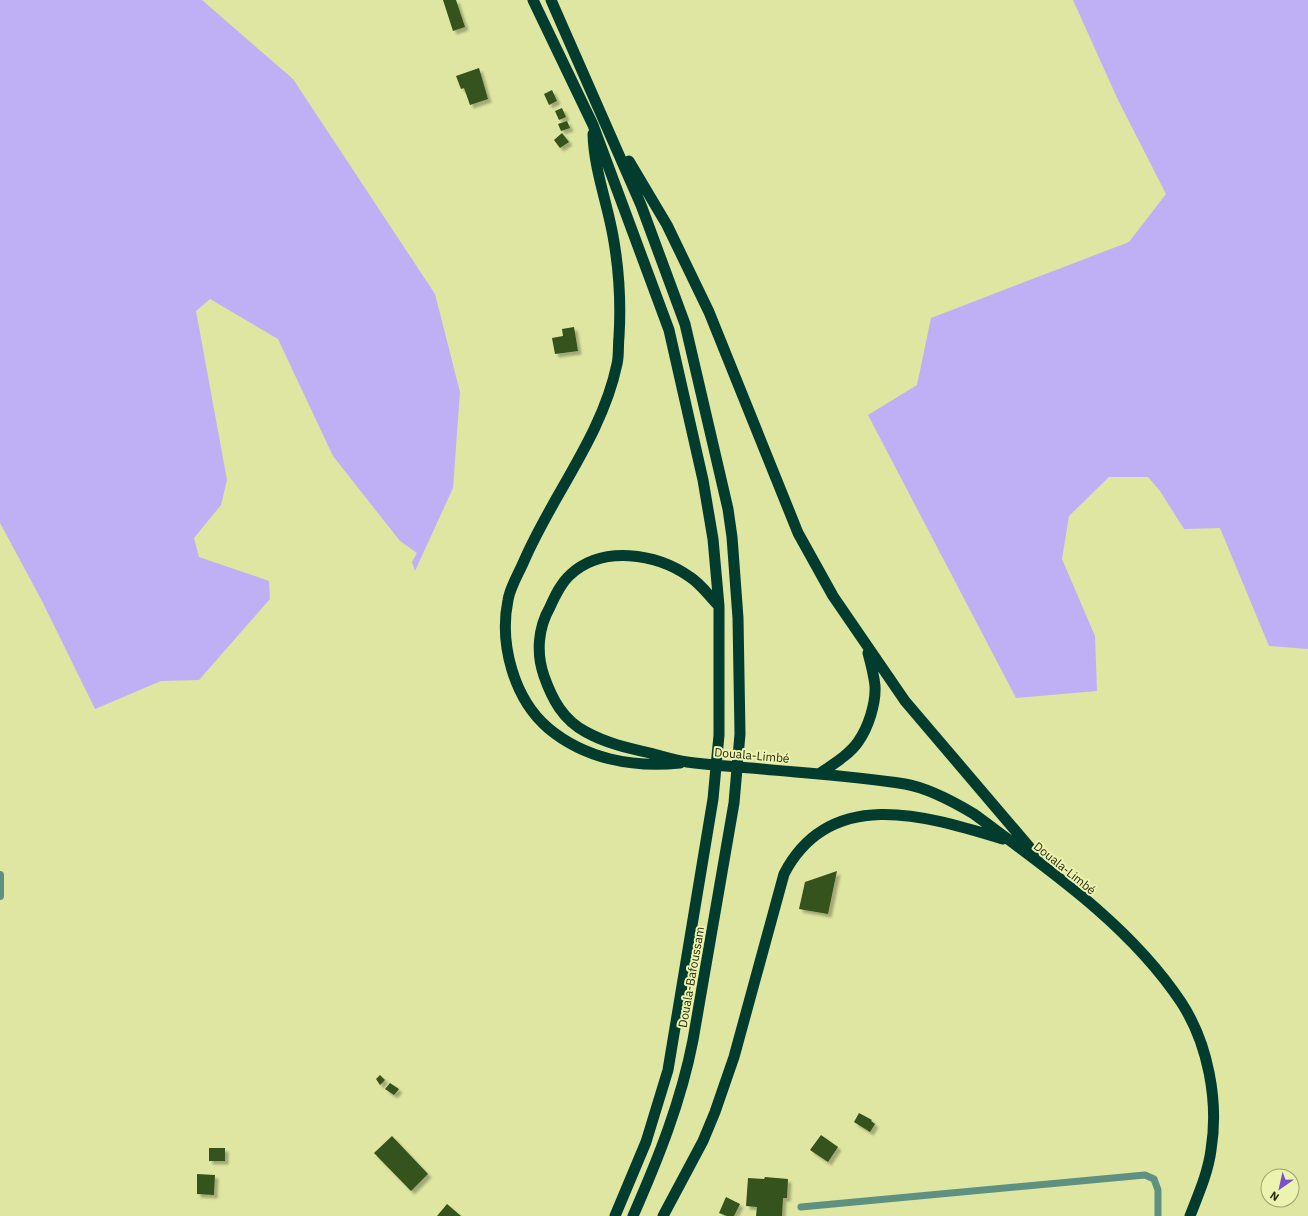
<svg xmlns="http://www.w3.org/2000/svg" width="1308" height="1216" font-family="'IBM Plex Sans',sans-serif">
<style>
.green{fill:#bfb0f6}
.building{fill:#34521c;filter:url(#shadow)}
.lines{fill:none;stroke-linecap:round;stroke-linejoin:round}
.service{stroke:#5e9182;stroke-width:7}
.minor{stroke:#5e9182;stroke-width:8}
.trunk{stroke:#013c2f;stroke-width:11}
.labels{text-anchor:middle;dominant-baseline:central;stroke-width:4;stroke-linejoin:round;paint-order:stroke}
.street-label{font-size:12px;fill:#292c10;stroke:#ebf3ae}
</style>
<defs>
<filter id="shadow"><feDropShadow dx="3.5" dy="3.5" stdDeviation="1" flood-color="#0004"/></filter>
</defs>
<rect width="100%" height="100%" fill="#dee6a1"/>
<path class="green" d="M 0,0 L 202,0 L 293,79 L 435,294 L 460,392 L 453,488 L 415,571 L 412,562 L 417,553 L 400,541 L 333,456 L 278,339 L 210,299 L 196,311 L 227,480 L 221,505 L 194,538 L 199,557 L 269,581 L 270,599 L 199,680 L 161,681 L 95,709 L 42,601 L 0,523 Z
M 1073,0 L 1308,0 L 1308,649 L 1269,646 L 1220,528 L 1184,529 L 1160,491 L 1148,477 L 1109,477 L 1069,516 L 1062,559 L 1095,636 L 1097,691 L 1016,698 L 868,415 L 917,385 L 931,318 L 1129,242 L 1166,194 L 1118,100 Z"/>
<path class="building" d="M 443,0 L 456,0 L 465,27 L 453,31 Z
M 479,68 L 488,99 L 470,105 L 464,88 L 461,89 L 456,76 Z
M 552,90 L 557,101 L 549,105 L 544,94 Z
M 562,108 L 566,117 L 559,120 L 555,111 Z
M 567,121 L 570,128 L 561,131 L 558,124 Z
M 562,133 L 569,142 L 560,148 L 554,140 Z
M 574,327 L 578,351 L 555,354 L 552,338 L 563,336 L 562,329 Z
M 837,871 L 828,914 L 799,909 L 805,882 Z
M 380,1075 L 385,1080 L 380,1085 L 376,1079 Z
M 390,1083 L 399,1089 L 394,1095 L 385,1089 Z
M 859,1113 L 872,1120 L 871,1121 L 875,1124 L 870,1132 L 854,1122 Z
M 821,1135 L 838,1147 L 828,1162 L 810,1150 Z
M 392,1136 L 428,1174 L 411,1191 L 374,1153 Z
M 209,1148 L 225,1148 L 225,1161 L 209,1161 Z
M 197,1174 L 215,1175 L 214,1195 L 197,1194 Z
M 765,1177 L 788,1179 L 787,1198 L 783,1198 L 782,1216 L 756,1216 L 757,1207 L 746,1206 L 748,1178 L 764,1179 Z
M 726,1197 L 740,1204 L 734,1216 L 727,1216 L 719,1213 Z
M 447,1204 L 461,1216 L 437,1216 Z"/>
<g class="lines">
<path class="service" d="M 801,1207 L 1145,1175 L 1154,1179 L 1158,1190 L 1158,1216"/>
<path class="minor" d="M 0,875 L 0,896"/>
<path class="trunk" d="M 533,0 L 593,125 L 669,330 L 703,480 L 713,539 L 719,606 L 719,735 L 713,799 L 668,1070 L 646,1142 L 615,1216
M 551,0 L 641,205 L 685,324 L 728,509 L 732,537 L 738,618 L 740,734 L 734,803 L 693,1040 C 681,1102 658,1159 633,1216
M 593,134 C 594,169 607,202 613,236 C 619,269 621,304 619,337 C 618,346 619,356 617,364 C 602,436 553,494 524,561 C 519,573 510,587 508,600 C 499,644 514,699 548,728 C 585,759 633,768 680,763
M 629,161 L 667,225 L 709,312 L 798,533 L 833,596 L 905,701 L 1037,856
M 719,606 C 710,597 701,584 690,577 C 656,553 602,545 570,575 C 561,583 555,596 550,607 C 538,628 536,653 544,676 C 552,699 563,720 586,732 C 606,743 627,748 650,753 C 662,756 674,760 687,762 C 708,765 730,766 751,768 C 802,773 854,776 905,784 C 929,788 954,802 974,814 C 1048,869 1130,925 1181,1002 C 1208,1043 1219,1101 1211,1150 C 1208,1173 1198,1195 1190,1216
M 819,774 C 832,765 849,755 858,742 C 868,728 876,704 875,686 C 874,675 871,664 868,653
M 663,1216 L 703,1141 L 715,1112 L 734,1057 L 784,874 C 830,785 927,816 1003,839"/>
</g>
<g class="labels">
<g class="street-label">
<text transform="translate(752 755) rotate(5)">Douala-Limbé</text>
<text transform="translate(1065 868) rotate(39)">Douala-Limbé</text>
<text transform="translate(691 977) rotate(-80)">Douala-Bafoussam</text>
</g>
</g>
<g transform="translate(1280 1188) rotate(214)"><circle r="19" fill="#ebf3ae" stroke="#9da36f"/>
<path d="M0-3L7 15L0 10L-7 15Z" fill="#7852cb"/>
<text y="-6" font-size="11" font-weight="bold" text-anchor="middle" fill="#292c10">N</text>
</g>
</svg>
